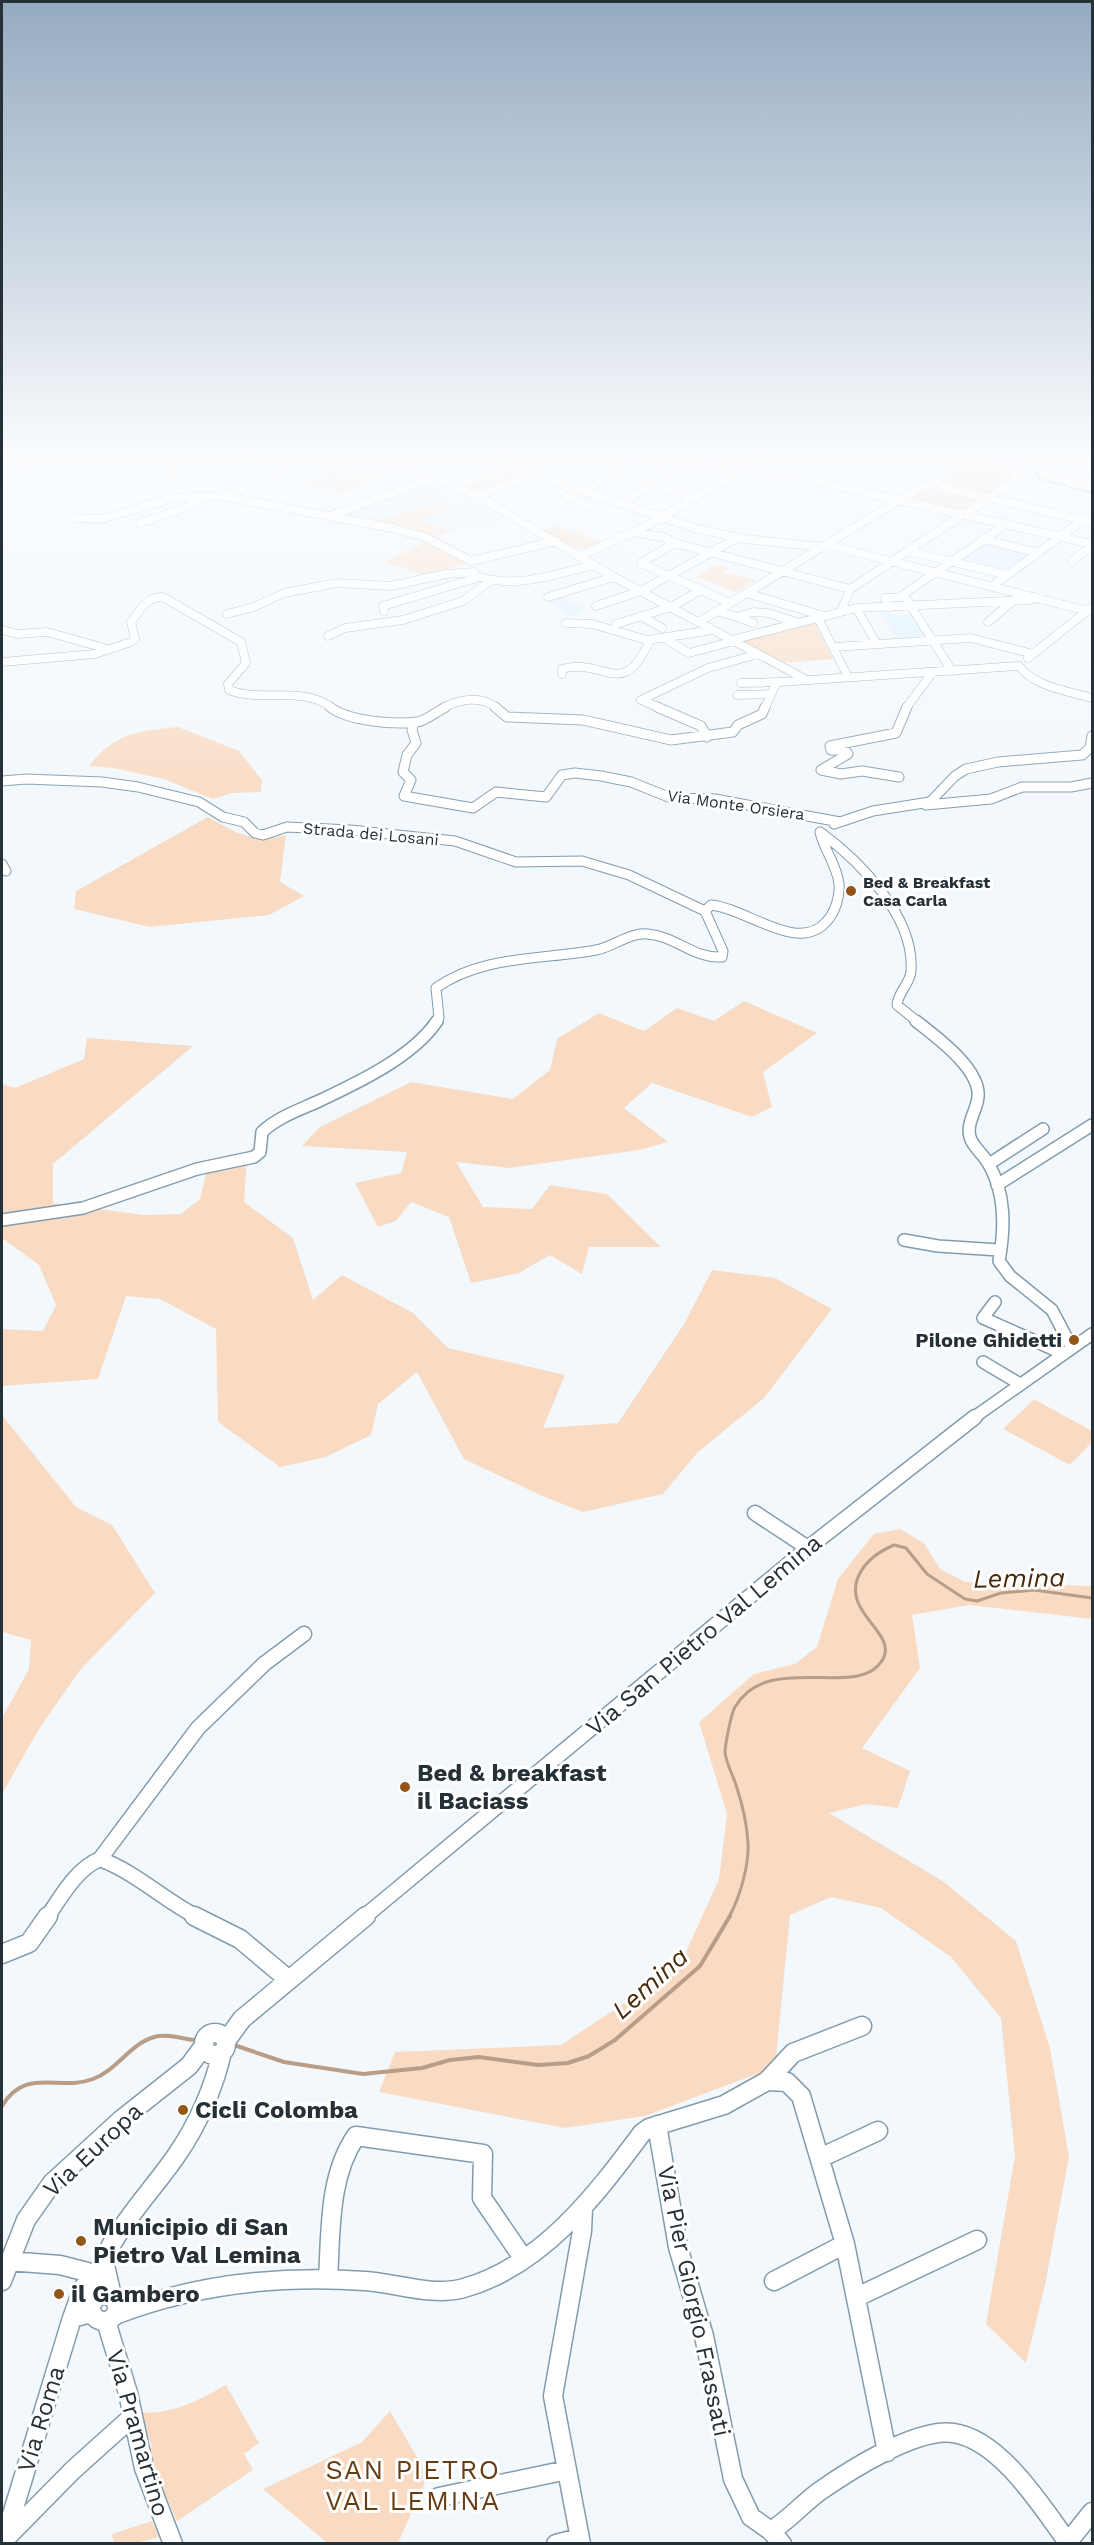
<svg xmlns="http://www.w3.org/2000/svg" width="1094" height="2545" font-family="'Work Sans',sans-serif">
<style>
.built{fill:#ddf1ff}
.green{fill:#f9dbc3}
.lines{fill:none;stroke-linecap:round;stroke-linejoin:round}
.stream-far1{stroke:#b99d86;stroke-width:3}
.stream{stroke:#b99d86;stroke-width:4}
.minor-far4-casing{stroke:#839cad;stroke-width:9}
.minor-far3-casing{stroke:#839cad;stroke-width:11}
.minor-far2-casing{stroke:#839cad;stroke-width:14}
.minor-far1-casing{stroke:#839cad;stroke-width:17}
.minor-casing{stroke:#839cad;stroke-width:21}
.major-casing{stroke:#839cad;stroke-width:3}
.minor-far4{stroke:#fff;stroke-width:8}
.minor-far3{stroke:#fff;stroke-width:9}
.minor-far2{stroke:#fff;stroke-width:11}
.minor-far1{stroke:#fff;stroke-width:14}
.minor{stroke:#fff;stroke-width:18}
.major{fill:#fff;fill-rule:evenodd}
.rail{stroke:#939ba0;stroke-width:1.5;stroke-dasharray:1.5 4;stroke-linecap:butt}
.poi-dot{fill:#925616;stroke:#fff;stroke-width:2}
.labels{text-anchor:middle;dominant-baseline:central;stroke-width:6;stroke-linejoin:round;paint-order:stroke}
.far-street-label{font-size:16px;fill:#263037;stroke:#fff}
.far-poi-label{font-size:16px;font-weight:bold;fill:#263037;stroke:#fff;text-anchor:start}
.poi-label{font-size:20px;font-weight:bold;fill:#263037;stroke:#fff;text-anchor:end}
.near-street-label{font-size:24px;fill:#263037;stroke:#fff}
.near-poi-label{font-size:24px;font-weight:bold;fill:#263037;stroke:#fff;text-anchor:start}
.near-water-label{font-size:26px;font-style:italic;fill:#47290b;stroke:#fff}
.near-quarter-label{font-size:27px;letter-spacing:1.5px;fill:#673d14;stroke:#fff}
</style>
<rect width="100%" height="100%" fill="#f3f8fc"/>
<path class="built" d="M 425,483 L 461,497 L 370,522 L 328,517 Z
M 467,499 L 503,520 L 452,531 L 419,522 Z
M 985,541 L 1031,552 L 1004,572 L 957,561 Z
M 561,595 L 585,608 L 572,617 L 546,600 Z
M 879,609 L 888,609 L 892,615 L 913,614 L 928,638 L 897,640 Z"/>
<path class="green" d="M 965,465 L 1012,475 L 1015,478 L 987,496 L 939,481 Z
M 339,467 L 344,475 L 385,474 L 343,493 L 306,483 Z
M 510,469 L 526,475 L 477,492 L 463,487 Z
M 941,488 L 984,498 L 961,513 L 907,500 L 922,491 Z
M 437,504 L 448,508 L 420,522 L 452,531 L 434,538 L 370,522 Z
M 557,526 L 600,542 L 588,550 L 572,547 L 543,530 Z
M 428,541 L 467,563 L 428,576 L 384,562 Z
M 716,565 L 729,568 L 723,573 L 756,580 L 735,592 L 697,577 Z
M 815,623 L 833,659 L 783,663 L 742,641 Z
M 178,727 L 239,751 L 262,780 L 261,792 L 232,793 L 213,799 L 164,779 L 113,768 L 89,766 C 114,733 139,731 178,727 Z
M 208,817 C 236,833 254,844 286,835 L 280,882 L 304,896 L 269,915 L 150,927 L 74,909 L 76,891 Z
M 744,1001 L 817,1033 L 763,1072 L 772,1107 L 752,1117 L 652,1083 L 624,1108 L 668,1142 L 639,1150 L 509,1168 L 456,1162 L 483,1207 L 532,1209 L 550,1185 L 607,1194 L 661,1247 L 589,1247 L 582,1274 L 550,1255 L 519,1273 L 471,1283 L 449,1217 L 411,1202 L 396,1221 L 378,1227 L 355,1183 L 401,1173 L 407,1152 L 302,1146 L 320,1127 L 411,1082 L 513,1099 L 550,1070 L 557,1039 L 599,1013 L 644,1031 L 677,1008 L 714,1021 Z
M 87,1038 L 193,1046 L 53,1164 L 53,1203 L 144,1215 L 181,1214 L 200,1199 L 206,1174 L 247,1158 L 244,1202 L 293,1238 L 313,1300 L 342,1275 L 413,1313 L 448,1348 L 565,1375 L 543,1428 L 618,1423 L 684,1324 L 712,1270 L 775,1278 L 832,1309 L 764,1398 L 697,1453 L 663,1494 L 583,1512 L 540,1495 L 464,1459 L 417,1372 L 378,1404 L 371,1435 L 326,1457 L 280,1467 L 218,1422 L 216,1329 L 160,1299 L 126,1296 L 98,1379 L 2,1386 L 2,1329 L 43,1331 L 56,1305 L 39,1265 L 2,1238 L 2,1084 L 15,1088 L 84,1059 Z
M 1034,1399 L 1092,1431 L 1092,1442 L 1070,1465 L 1003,1429 Z
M 2,1415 L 76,1507 L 112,1525 L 155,1593 L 80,1670 L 39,1729 L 2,1794 L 2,1718 L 29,1669 L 31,1640 L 2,1632 Z
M 900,1529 L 924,1543 L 940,1569 L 965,1582 L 1092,1586 L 1092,1619 L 969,1605 L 912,1615 L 920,1668 L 862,1748 L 910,1771 L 898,1808 L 867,1804 L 829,1813 L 944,1882 L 1016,1941 L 1050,2048 L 1069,2157 L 1045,2285 L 1026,2363 L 986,2324 L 1015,2156 L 1001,2018 L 951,1957 L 881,1908 L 831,1897 L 790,1915 L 775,2067 L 645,2116 L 565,2128 L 379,2092 L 395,2052 L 561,2045 L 629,2000 L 686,1952 L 719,1879 L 727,1814 L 699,1722 L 754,1674 L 795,1664 L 817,1647 L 838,1579 L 874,1534 Z
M 226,2385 L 259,2443 L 244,2454 L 253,2470 L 177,2521 L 146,2452 L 152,2447 L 140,2412 C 170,2416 201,2399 226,2385 Z
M 390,2411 L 428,2476 L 398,2543 L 327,2543 L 263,2489 L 362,2442 Z
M 152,2521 L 159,2537 L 136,2543 L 114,2543 L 112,2534 Z"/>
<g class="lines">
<path class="stream-far1" d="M 729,1917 C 740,1897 749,1866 748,1843 C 747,1824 742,1803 736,1785 C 733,1775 725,1761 725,1751 C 726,1741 731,1714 735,1707 C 770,1649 859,1702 883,1659 C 898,1632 839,1612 860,1573 C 867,1560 880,1551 894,1545 L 906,1548 L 927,1574 L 965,1599 L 977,1601 L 1001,1593 L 1034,1590 L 1092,1598"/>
<path class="stream" d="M 237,2046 L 284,2062 L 363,2074 L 422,2068 L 450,2060 L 479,2057 L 538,2065 L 568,2063 L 589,2056 L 615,2040 L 700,1966 L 730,1916
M 2,2106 C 26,2066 59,2092 93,2079 C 117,2070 130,2044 154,2037 C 167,2033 182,2039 195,2040"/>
<defs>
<path id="minor-far4" d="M 2,458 C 75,467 147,465 221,458
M 356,458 L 433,478 L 478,496 L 614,577 L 805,679
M 482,458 L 695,528 L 744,539 L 823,547
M 646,458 L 810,480 L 1092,544
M 950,458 L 1026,474
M 1068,462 L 1092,467
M 1043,473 L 1092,485
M 613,476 L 697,497
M 170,478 L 172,463
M 941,487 L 1092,522
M 582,490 L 565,497 L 591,506
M 583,491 L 645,458
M 223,496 L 313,458
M 478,496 L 576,458
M 620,503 L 689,465
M 327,517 L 433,478
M 75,518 L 102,519 L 172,498 L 222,496 L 392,528 L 427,538 L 471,561
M 140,523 L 190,506 L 205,497
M 634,532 L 663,537 L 675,543 L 850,589
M 984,539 L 1038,553
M 827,545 L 1088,611
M 908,551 L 1007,575
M 580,556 L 646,526 L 740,471
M 471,561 L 556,541
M 1072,561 L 1092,546
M 641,563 L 730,603
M 641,563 L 675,543
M 484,578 C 520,588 558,573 594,565
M 992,586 L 1086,518
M 746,593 L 824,616
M 548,597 L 614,577
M 905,597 L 904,594 L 1005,525
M 596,606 L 641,591 L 737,538
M 890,607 L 885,598 L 905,597 L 952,671
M 856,608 L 877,644
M 384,611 L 383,606 L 480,577
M 716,611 L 737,617 L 753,612 L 768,613 L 799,623
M 841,611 L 850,589 L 1019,478 L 1030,476
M 227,614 L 254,607 L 284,593 L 337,583 L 391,586 L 446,574 L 474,572
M 641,616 L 662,628
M 737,617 L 753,623
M 818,618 L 848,677
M 699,622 L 916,490 L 930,485 L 938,476
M 988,622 L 1013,601
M 566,623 L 592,624 L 647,640 L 713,630
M 616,624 L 671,607 L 701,590
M 2,630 L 17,634 L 47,632 L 108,649
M 328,636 L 345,628 L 403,620 L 463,601 L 490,581
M 664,638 L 689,653 L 734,641
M 732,640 L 856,608 L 1030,600 L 1036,597
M 834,647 L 971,638 L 1033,654
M 1028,658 L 1092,607
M 2,662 L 95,654 L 131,642 L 135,639 L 131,622 C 140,610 147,596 163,597 L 241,642 L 246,663 L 228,684 L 229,690 C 261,703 303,685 332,708
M 1019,666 C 1035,687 1068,691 1092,698
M 562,674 L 562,669 C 607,657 622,702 650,640
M 741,683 L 778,682
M 737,695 L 771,694
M 443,708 C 460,699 481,695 497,708
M 660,708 L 641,700 L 708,668 L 758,654
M 765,708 L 776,684 L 780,682 L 1019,666
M 906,708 L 933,672"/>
<path id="minor-far3" d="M 330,707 C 348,721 393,725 417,722 C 426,721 437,711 446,707
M 495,707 L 507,717 L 583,720 L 671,740 L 733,732 L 738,725 L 762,714 L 765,707
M 657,707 L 701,726 L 707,737
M 414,723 L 412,730 L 416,743 L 407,755 L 403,772 L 411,780 L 404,796 L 473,808 L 496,792 L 546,797 L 562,775 L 575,773 L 601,776 L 631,782 L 671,798 L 715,799 L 840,822
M 899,777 L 862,771 L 841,774 L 821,770 L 848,754 L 844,750 L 831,750 L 830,746 L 896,733 L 907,707
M 2,781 L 26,779 L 102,782 L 138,787 L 199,802 L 223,817 L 244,822 L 255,833 L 263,835 L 287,827 L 350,830 L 455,841 L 516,862 L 582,861 L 629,875 L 705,911
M 926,805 L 991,799 L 1022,787 L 1071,787 L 1092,783
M 834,824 L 873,811 L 930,802 L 955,776 L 966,769 L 998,762 L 1082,755 L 1090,748 L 1092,736
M 820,832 C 860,861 915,917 911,971 C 910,984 898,992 897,1005 L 918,1022
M 2,864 L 6,871
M 436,1022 L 439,1018 L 436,988 C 481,955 543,960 596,950 C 613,947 630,932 648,934 C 675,936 694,959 722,957 L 723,951 L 705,911 L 711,905 C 746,908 798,954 826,922 C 835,913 840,897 839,884 C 837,865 824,850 820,832"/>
<path id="minor-far2" d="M 916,1021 C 935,1036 981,1069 978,1097 C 977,1110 966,1123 970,1137 C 972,1146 984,1155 988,1163 C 1006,1193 1005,1228 999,1261 L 1010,1276 L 1052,1310 L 1072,1348
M 989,1164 L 1043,1129
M 997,1185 L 1092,1125
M 2,1220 L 83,1208 L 197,1169 L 254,1157 L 260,1152 L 262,1132 C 278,1117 299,1110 319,1101 C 357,1083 413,1057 437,1021
M 904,1240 L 938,1246 L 999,1250
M 995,1302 L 983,1318 L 1064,1354
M 983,1362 L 1020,1384
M 973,1418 L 1092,1334"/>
<path id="minor-far1" d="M 755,1513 L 808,1548
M 100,1859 C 135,1872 164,1900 197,1917
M 47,1917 C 62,1896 76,1869 100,1859 L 198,1728 L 264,1664 L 304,1634
M 364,1917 L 808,1548 L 975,1417"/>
<path id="minor" d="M 194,1916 L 240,1939 L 289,1980
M 2,1954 L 29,1943 L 48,1916
M204 2044a11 11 0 1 1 22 0a11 11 0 1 1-22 0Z
M 226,2041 L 242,2019 L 366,1916
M 767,2081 L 793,2053 L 862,2026
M 657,2125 L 678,2247 L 704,2336 L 733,2479 L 751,2517 L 771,2531 C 789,2520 803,2503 820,2491 C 850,2470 916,2428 953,2433 C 1000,2439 1043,2508 1069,2544
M 820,2158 L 878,2131
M 8,2261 L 60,2265 L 95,2274 L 83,2288 L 72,2318
M 104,2261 L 112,2296
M 328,2279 C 331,2232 328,2177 356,2136 L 483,2154 L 482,2198 L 523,2258
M 2,2281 L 26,2220 L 52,2183 L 122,2119 L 189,2066 L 203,2047
M 774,2281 L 845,2244
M91 2308a13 13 0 1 1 26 0a13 13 0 1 1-26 0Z
M 857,2297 L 977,2240
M 94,2301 C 96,2245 146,2200 176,2156 C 197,2126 214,2088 222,2052
M 115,2315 C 195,2284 279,2275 365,2281 C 396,2283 432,2297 464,2288 C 542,2266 596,2195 642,2133 L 649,2128 L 724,2105 L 767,2081 L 787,2082 L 801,2096 L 845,2244 L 887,2452
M 106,2321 L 128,2393 L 144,2468 L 173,2544
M 439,2497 L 567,2470
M 771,2531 L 782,2544
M 6,2538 L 73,2470 L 132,2417
M 1068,2542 L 1092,2512
M 3,2544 L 72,2318 L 91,2313
M 556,2544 L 579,2538
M 581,2544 L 553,2396 L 582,2231 L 583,2208"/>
<path id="major" d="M 999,458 L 1011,458 L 1040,471 L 1033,473 Z
M 1042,474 L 1092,488 L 1092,492 L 1039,478 L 1039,474 Z"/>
</defs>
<use href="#minor-far4" class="minor-far4-casing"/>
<use href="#minor-far3" class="minor-far3-casing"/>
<use href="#minor-far2" class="minor-far2-casing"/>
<use href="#minor-far1" class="minor-far1-casing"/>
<use href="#minor" class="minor-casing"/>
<use href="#major" class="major-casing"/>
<use href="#minor-far4" class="minor-far4"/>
<use href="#minor-far3" class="minor-far3"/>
<use href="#minor-far2" class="minor-far2"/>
<use href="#minor-far1" class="minor-far1"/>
<use href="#minor" class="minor"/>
<use href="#major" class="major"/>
<path class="rail" d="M 810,458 L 901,479"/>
</g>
<linearGradient id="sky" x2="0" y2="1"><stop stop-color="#95abc1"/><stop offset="0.56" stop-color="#fafcfe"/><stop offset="1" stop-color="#fafcfe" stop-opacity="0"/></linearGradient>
<rect width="1094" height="814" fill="url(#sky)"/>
<g class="poi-dot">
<circle cx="851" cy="891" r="6"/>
<circle cx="1074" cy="1340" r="6"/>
<circle cx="405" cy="1787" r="6"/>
<circle cx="183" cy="2110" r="6"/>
<circle cx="81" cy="2241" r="6"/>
<circle cx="59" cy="2294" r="6"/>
</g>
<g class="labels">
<g class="far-street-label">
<text transform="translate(736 805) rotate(8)">Via Monte Orsiera</text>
<text transform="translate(371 834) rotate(5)">Strada dei Losani</text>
</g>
<g class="far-poi-label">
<text x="863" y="882">Bed &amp; Breakfast<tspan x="863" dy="18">Casa Carla</tspan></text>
</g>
<g class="poi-label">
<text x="1062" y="1340">Pilone Ghidetti</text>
</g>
<g class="near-street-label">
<text transform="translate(704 1635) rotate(-40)">Via San Pietro Val Lemina</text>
<text transform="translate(93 2150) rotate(-43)">Via Europa</text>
<text transform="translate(694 2301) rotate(78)">Via Pier Giorgio Frassati</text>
<text transform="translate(41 2419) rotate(-73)">Via Roma</text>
<text transform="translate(138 2433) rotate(74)">Via Pramartino</text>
</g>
<g class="near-poi-label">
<text x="417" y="1773">Bed &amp; breakfast<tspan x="417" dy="28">il Baciass</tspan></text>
<text x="195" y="2110">Cicli Colomba</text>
<text x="93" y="2227">Municipio di San<tspan x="93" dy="28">Pietro Val Lemina</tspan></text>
<text x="71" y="2294">il Gambero</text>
</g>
<g class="near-water-label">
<text transform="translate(1019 1578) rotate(-1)">Lemina</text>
<text transform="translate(650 1983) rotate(-42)">Lemina</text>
</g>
<g class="near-quarter-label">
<text x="413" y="2470">SAN PIETRO<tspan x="413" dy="31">VAL LEMINA</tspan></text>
</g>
</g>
<rect width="1094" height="2545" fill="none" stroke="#263037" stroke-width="6"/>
</svg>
